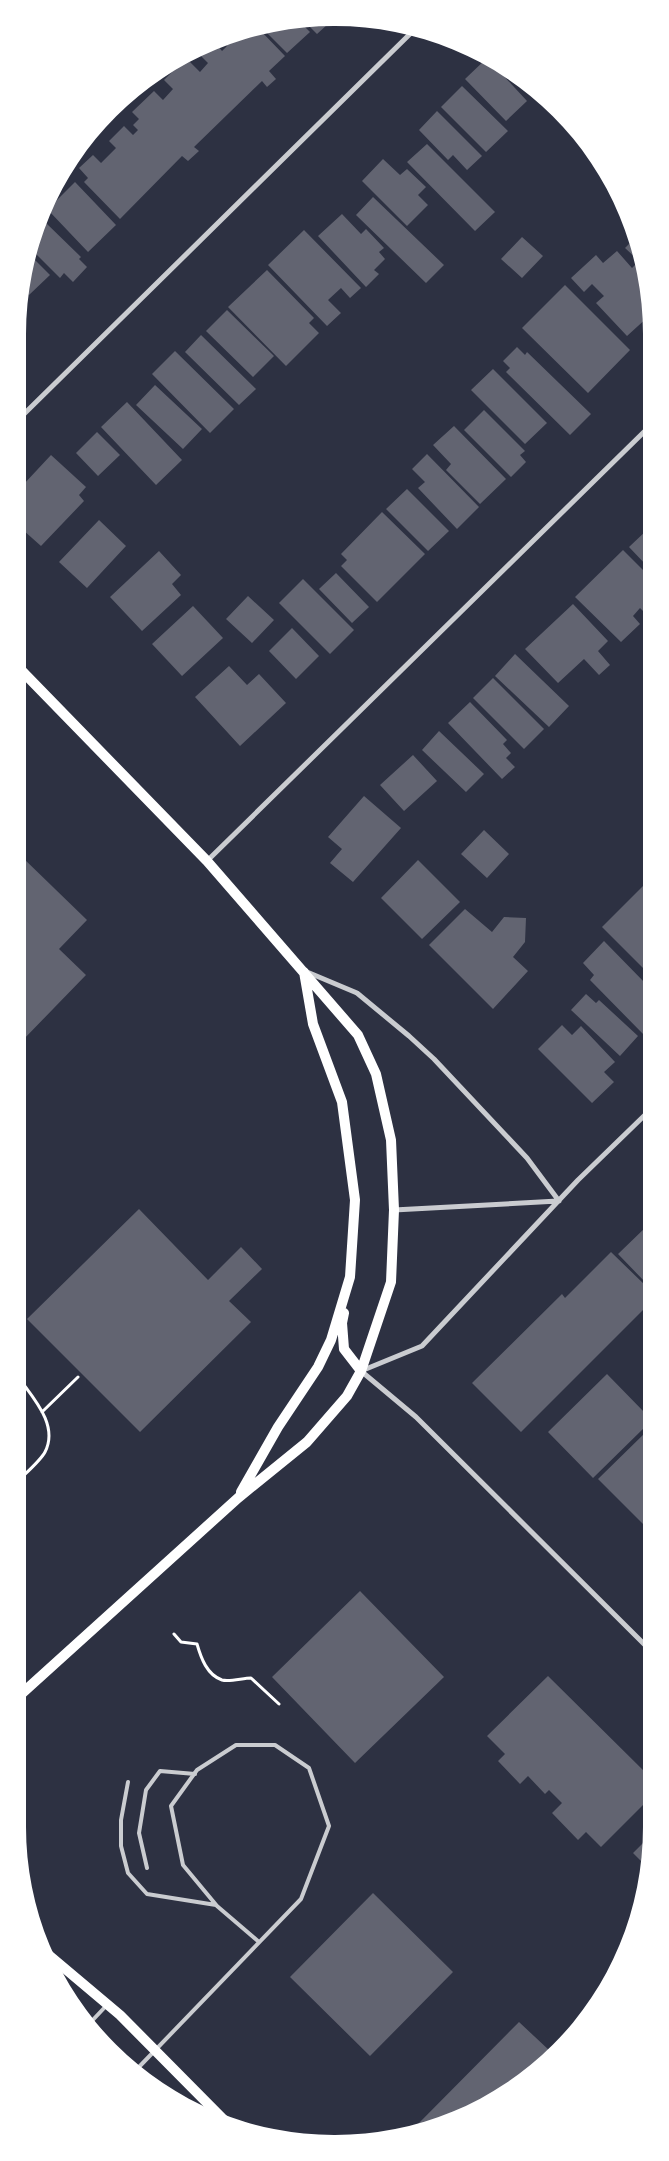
<svg xmlns="http://www.w3.org/2000/svg" width="669" height="2161" font-family="'PT Sans Narrow',sans-serif">
<style>
.building{fill:#626471}
.lines{fill:none;stroke-linecap:round;stroke-linejoin:round}
.path{stroke:#fff;stroke-width:3}
.service{stroke:#caccd0;stroke-width:4}
.minor{stroke:#caccd0;stroke-width:5}
.secondary{stroke:#fff;stroke-width:10}
</style>
<rect width="100%" height="100%" fill="#2d3142"/>
<path class="building" d="M 273,24 L 302,24 L 310,32 L 287,53 L 262,28 Z
M 307,24 L 328,24 L 317,34 Z
M 259,29 L 285,56 L 269,71 L 276,79 L 267,87 L 262,81 L 194,147 L 199,151 L 188,161 L 182,156 L 120,219 L 84,182 L 88,178 L 79,168 L 93,155 L 101,163 L 116,148 L 109,141 L 124,126 L 133,135 L 138,130 L 133,125 L 139,119 L 132,112 L 154,91 L 163,100 L 173,89 L 164,80 L 184,60 L 187,59 L 200,72 L 208,63 L 199,54 L 218,46 L 222,51 L 227,46 L 225,43 Z
M 487,58 L 527,101 L 506,121 L 465,79 Z
M 462,86 L 508,131 L 486,152 L 441,107 Z
M 437,111 L 482,156 L 467,170 L 453,155 L 448,160 L 419,130 Z
M 427,144 L 495,212 L 475,231 L 407,162 Z
M 383,159 L 400,175 L 407,169 L 426,187 L 418,195 L 428,205 L 407,226 L 362,181 Z
M 75,182 L 116,225 L 88,252 L 49,211 L 52,205 Z
M 373,197 L 444,265 L 426,283 L 356,215 Z
M 342,214 L 361,234 L 366,229 L 384,248 L 379,252 L 385,259 L 374,270 L 379,274 L 366,287 L 318,236 Z
M 45,222 L 81,257 L 79,259 L 87,267 L 73,282 L 64,273 L 60,278 L 33,251 Z
M 304,230 L 361,288 L 350,298 L 341,288 L 328,300 L 341,313 L 327,326 L 268,265 Z
M 522,237 L 543,256 L 522,278 L 501,259 Z
M 633,240 L 639,261 L 625,248 Z
M 617,251 L 632,268 L 638,262 L 640,265 L 649,293 L 649,316 L 627,336 L 596,303 L 604,296 L 592,284 L 584,292 L 571,278 L 596,255 L 603,263 Z
M 31,256 L 50,275 L 29,295 L 24,289 L 24,272 Z
M 267,270 L 314,318 L 309,323 L 319,333 L 286,366 L 228,307 Z
M 565,285 L 630,350 L 588,393 L 522,328 Z
M 227,310 L 274,356 L 253,377 L 206,331 Z
M 201,335 L 256,389 L 239,405 L 185,352 Z
M 517,347 L 525,355 L 527,352 L 591,414 L 570,435 L 506,372 L 510,368 L 503,361 Z
M 175,351 L 234,409 L 210,433 L 152,374 Z
M 493,369 L 547,423 L 525,444 L 471,390 Z
M 155,385 L 202,429 L 183,449 L 136,405 Z
M 127,402 L 182,460 L 156,485 L 101,427 Z
M 484,410 L 525,451 L 520,455 L 526,462 L 511,477 L 464,430 Z
M 454,426 L 506,479 L 480,504 L 446,470 L 451,464 L 433,445 Z
M 97,432 L 120,455 L 98,476 L 76,453 Z
M 427,454 L 479,507 L 457,529 L 418,488 L 425,482 L 412,469 Z
M 51,455 L 86,487 L 79,495 L 84,501 L 41,546 L 23,530 L 23,485 Z
M 407,489 L 449,531 L 428,551 L 386,509 Z
M 382,512 L 425,554 L 377,602 L 341,566 L 347,560 L 341,554 Z
M 99,520 L 126,546 L 87,588 L 59,562 Z
M 648,529 L 648,567 L 629,547 Z
M 623,550 L 648,575 L 648,616 L 640,608 L 633,616 L 640,624 L 621,642 L 575,597 Z
M 159,551 L 181,575 L 172,584 L 181,595 L 142,631 L 110,597 Z
M 336,573 L 369,607 L 352,623 L 319,589 Z
M 303,579 L 354,630 L 330,654 L 279,603 Z
M 248,596 L 274,620 L 252,643 L 226,619 Z
M 573,604 L 608,641 L 598,651 L 610,665 L 599,675 L 584,659 L 558,683 L 525,649 Z
M 193,606 L 223,638 L 182,676 L 152,644 Z
M 292,628 L 319,656 L 296,679 L 269,651 Z
M 515,654 L 569,706 L 549,727 L 495,676 Z
M 229,666 L 247,685 L 259,674 L 286,703 L 240,746 L 195,697 Z
M 493,678 L 544,729 L 524,749 L 473,698 Z
M 470,702 L 507,740 L 503,744 L 511,753 L 506,758 L 515,767 L 502,779 L 448,723 Z
M 439,731 L 484,774 L 466,792 L 422,750 Z
M 413,755 L 437,781 L 404,811 L 380,785 Z
M 364,796 L 401,828 L 353,882 L 330,863 L 342,849 L 328,837 Z
M 484,830 L 509,854 L 487,878 L 461,854 Z
M 21,856 L 87,920 L 59,949 L 86,975 L 21,1042 Z
M 418,860 L 460,902 L 422,939 L 381,898 Z
M 646,883 L 647,885 L 647,972 L 602,927 Z
M 465,909 L 492,932 L 504,917 L 526,918 L 525,942 L 513,957 L 528,971 L 493,1009 L 429,945 Z
M 604,941 L 647,985 L 647,1032 L 644,1035 L 590,980 L 594,975 L 583,963 Z
M 586,994 L 596,1003 L 599,1000 L 638,1036 L 620,1056 L 571,1010 Z
M 562,1025 L 572,1035 L 581,1026 L 615,1062 L 604,1072 L 614,1082 L 592,1103 L 538,1049 Z
M 139,1209 L 208,1280 L 241,1247 L 262,1269 L 229,1301 L 251,1322 L 140,1432 L 27,1319 Z
M 647,1226 L 647,1284 L 618,1254 Z
M 611,1252 L 647,1287 L 647,1306 L 521,1432 L 472,1383 L 562,1294 L 565,1298 Z
M 607,1374 L 646,1414 L 646,1426 L 593,1478 L 548,1432 Z
M 646,1432 L 646,1527 L 598,1479 Z
M 360,1591 L 444,1677 L 355,1763 L 272,1677 Z
M 548,1676 L 646,1773 L 646,1802 L 601,1847 L 586,1832 L 578,1840 L 552,1813 L 562,1803 L 549,1790 L 545,1794 L 528,1776 L 520,1784 L 498,1761 L 505,1754 L 487,1736 Z
M 645,1838 L 645,1865 L 633,1853 L 645,1841 L 643,1840 Z
M 373,1893 L 453,1972 L 370,2056 L 290,1977 Z
M 519,2022 L 550,2051 L 511,2090 L 421,2131 L 416,2126 Z"/>
<g class="lines">
<path class="path" d="M 42,1412 L 78,1377
M 19,1480 C 26,1473 41,1460 45,1452 C 59,1425 33,1398 19,1378
M 174,1634 L 181,1642 L 197,1644 C 201,1658 207,1675 222,1680 C 230,1682 243,1678 251,1678 L 279,1704"/>
<path class="service" d="M 128,1782 L 121,1820 L 121,1846 L 128,1873 L 147,1894 L 216,1905
M 147,1868 L 139,1833 L 146,1790 L 160,1771 L 195,1774
M 89,2024 L 106,2006
M 138,2068 L 301,1899 L 329,1826 L 309,1768 L 275,1745 L 236,1745 L 197,1770 L 171,1806 L 183,1865 L 217,1906 L 259,1942"/>
<path class="minor" d="M 23,415 L 414,30
M 207,861 L 648,428
M 307,972 L 357,993 L 409,1036 L 434,1059 L 527,1158 L 559,1201
M 394,1210 L 558,1201
M 646,1646 L 416,1417 L 361,1371 L 422,1346 L 578,1180 L 647,1113"/>
<path class="secondary" d="M 344,1313 L 342,1323 L 344,1349 L 361,1371
M 241,1492 L 278,1427 L 318,1367 L 331,1340 L 350,1277 L 355,1200 L 342,1102 L 313,1024 L 304,972
M 18,1697 L 238,1498 L 307,1442 L 347,1396 L 361,1371 L 391,1282 L 394,1210 L 391,1140 L 376,1074 L 358,1035 L 207,861 L 22,671
M 44,1951 L 120,2015 L 223,2119"/>
</g>
<path d="M0 0H669V2161H0ZM334 26H335A308 308 0 0 1 643 334V1827A308 308 0 0 1 335 2135H334A308 308 0 0 1 26 1827V334A308 308 0 0 1 334 26Z" fill="#fff" fill-rule="evenodd"/>
</svg>
